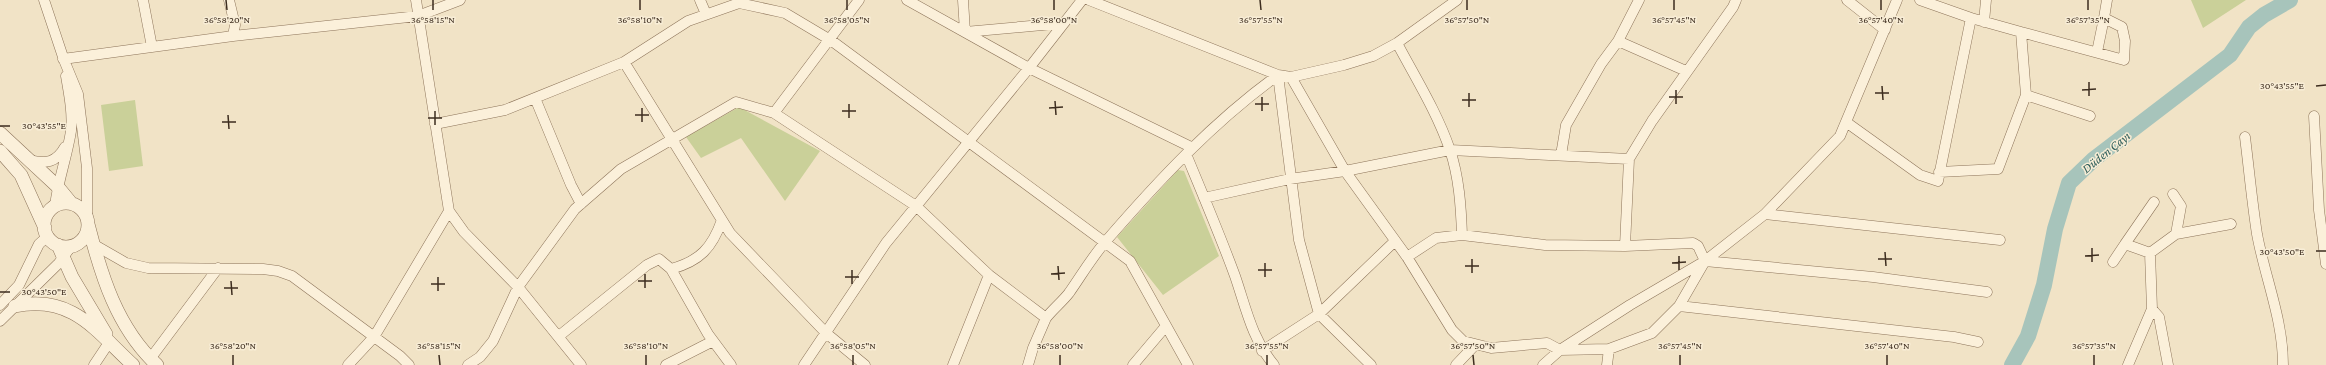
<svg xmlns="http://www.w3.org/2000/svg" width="2326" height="365" font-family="'Crimson Pro',serif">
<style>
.green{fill:#cad099}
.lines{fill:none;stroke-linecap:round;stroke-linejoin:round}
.river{stroke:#a7c4bb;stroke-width:16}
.minor-casing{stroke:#8d745a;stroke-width:11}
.tertiary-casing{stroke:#8d745a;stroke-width:14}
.minor{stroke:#fbf0da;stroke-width:10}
.tertiary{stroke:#fbf0da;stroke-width:13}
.ticks{fill:none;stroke:#3d2d1f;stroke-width:1.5}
.labels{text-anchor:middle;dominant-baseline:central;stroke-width:3;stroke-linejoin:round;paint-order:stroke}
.water-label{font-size:13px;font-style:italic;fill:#2d5d59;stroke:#f8edd6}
.ticks-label{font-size:10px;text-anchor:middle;fill:#3d2d1f;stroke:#f8edd6;stroke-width:3;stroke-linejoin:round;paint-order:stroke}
</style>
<rect width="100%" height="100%" fill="#f1e3c6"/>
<path class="green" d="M 2191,0 L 2246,0 L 2203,28 Z
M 135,100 L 143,166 L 109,171 L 101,105 Z
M 739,107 L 820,151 L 785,201 L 741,138 L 701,158 L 686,137 Z
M 1178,170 L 1184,171 L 1219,256 L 1163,295 L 1117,237 Z"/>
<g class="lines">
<path class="river" d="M 2012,365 L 2028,336 L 2044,285 L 2055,229 L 2069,183 L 2094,159 L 2230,55 L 2249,27 L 2264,15 L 2290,0"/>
<defs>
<path id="minor" d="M 44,0 L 64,60 L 78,94 L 87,168 L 87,217
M 143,0 L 152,47
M 416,0 L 449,211 L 464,232 L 518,287 L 581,365
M 700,0 L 706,14
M 907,0 L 1029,68 L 1191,147
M 963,0 L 965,32 L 1064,23
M 1089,0 L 1278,75 L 1291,77 L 1344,65 L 1373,56 L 1397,43 L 1457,0
M 1847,0 L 1885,30
M 1984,22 L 1986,0
M 2021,32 L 2124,60 L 2125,41 L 2122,27 L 2104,18 L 2107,0
M 233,36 L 418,16 L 460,0
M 1618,41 L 1686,71
M 1397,43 C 1415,77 1437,112 1450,150 C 1459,177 1461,206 1462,235
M 2097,52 L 2104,18
M 63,59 L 233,36 L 235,25 L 229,0
M 624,62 L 688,21 L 739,3 L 785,13 L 832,41 L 1130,261 L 1188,365
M 1278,75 L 1299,240 L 1319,314 L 1371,365
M 1291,77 L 1345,171 L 1407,257 L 1452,330 L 1463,341 L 1491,348 L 1547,343 L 1560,350 L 1609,349 L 1652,333 L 1679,306 L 1705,261
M 2026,95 L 2090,116
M 535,98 L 571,185 L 581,204
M 774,113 L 859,0
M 2314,116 L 2319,210 L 2326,264
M 1846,122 L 1920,175 L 1938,181 L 1971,18 L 1920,0
M 435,124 L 505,110 L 624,62 L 730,233 L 826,333 L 865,365
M 2245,137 C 2249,169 2252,202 2257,234 C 2265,278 2283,319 2283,365
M 1186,154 C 1203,195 1220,235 1235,276 C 1246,308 1252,339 1274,365
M 1561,155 L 1566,125 L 1601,64 L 1618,41 L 1639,0
M 29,160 C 46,164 56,163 65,147
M 1939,172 L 1998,169 L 2026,95 L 2021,32 L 1971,18
M 1204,198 L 1290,179 L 1345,171 L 1450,150 L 1629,159
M 55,206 C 58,180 67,157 71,131 C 73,113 69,94 66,76
M 1765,214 L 2000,240
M 2176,234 L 2231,224
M 93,244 L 126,263 L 148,268 L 263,269 L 278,271 L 292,276 L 400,356 L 409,365
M 1625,246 L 1629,159 L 1652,121 L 1733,7 L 1736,0
M 2150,253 L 2125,244 L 2154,202
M 1407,257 L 1436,238 L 1462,235 L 1545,245 L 1625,246 L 1693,243 L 1698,246 L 1705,261
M 1705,261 L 1873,277 L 1987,292
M 2113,262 L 2125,244
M 671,269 C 700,261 712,248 722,220
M 0,305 L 19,285 L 39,244 L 48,236
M 1679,306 L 1954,337 L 1978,342
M 2152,309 L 2150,253 L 2176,234 L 2181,206 L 2173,194
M 0,321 L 59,263 L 72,245
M 559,336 L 647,265 L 659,259 L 671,269 L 708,334 L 731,365
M 1262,351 L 1319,314 L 1395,241
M 150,359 L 218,268
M 94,365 L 110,341
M 348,365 L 374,337 L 449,211
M 468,365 L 480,357 L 493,341 L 518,287 L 575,209 L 621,169 L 736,102 L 774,113 L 916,206 L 989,275 L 1046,318 C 1053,309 1062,302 1069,293 C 1081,276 1092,257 1106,241 C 1158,181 1213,122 1278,75
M 666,365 L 713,341
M 804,365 L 886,243 L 1029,68 L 1082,0
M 953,365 L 989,275
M 1028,365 L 1033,348 L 1046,318
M 1133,365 L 1166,326
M 1456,365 L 1475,345
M 1543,365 L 1560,350 L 1630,305 L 1705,261 L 1765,214 L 1840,136 L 1897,0
M 1607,365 L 1609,349
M 2128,365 L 2152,309 L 2159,317 L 2168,365"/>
<path id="tertiary" d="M 0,133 L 57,186 L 71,203
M 0,151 L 21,175 L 45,228
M44 225a22 22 0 1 1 44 0a22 22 0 1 1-44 0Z
M 88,224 C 101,275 117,328 157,365
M 58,245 L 72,277 L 106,334
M 15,306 C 72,294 96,331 133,365"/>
</defs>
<use href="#minor" class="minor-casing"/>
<use href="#tertiary" class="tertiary-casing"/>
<use href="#minor" class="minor"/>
<use href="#tertiary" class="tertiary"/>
</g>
<path class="ticks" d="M 226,0 L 227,10M 433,0 L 433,10M 640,0 L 640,10M 847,0 L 847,10M 1054,0 L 1054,10M 1260,0 L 1261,10M 1467,0 L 1467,10M 1674,0 L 1674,10M 1881,0 L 1881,10M 2088,0 L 2088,10M 2089,82 L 2089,96M 1882,86 L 1883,100M 2316,86 L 2326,85M 1676,90 L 1676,104M 2082,90 L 2096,89M 1469,93 L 1469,107M 1875,93 L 1889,93M 1262,97 L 1262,111M 1669,97 L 1683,97M 1462,100 L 1476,100M 1055,101 L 1056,115M 849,104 L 849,118M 1255,104 L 1269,104M 642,108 L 642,122M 1049,108 L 1063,107M 435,111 L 435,125M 842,111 L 856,111M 228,115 L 229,129M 635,115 L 649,115M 428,118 L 442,118M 222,122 L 236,122M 0,126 L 10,126M 2092,248 L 2092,262M 2316,251 L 2326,251M 1885,252 L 1886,266M 1679,256 L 1679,270M 2085,256 L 2099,255M 1472,259 L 1472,273M 1878,259 L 1892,259M 1265,263 L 1265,277M 1672,263 L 1686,262M 1058,266 L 1059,280M 1465,266 L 1479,266M 852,270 L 852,284M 1258,270 L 1272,270M 645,274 L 645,288M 1051,274 L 1065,273M 438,277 L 438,291M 845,277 L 859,277M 231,281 L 232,295M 638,281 L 652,281M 431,284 L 445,284M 224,288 L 238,288M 0,292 L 10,292M 233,355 L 233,365M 439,355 L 440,365M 646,355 L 646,365M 853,355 L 853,365M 1060,355 L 1060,365M 1267,355 L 1267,365M 1473,355 L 1474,365M 1680,355 L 1680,365M 1887,355 L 1887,365M 2094,355 L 2094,365"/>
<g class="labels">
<g class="water-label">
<text transform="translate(2106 152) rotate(-39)">Düden Çayı</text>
</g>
</g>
<g class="ticks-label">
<text x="227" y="23">36°58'20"N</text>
<text x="433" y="23">36°58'15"N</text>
<text x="640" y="23">36°58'10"N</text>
<text x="847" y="23">36°58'05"N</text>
<text x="1054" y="23">36°58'00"N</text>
<text x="1261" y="23">36°57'55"N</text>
<text x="1467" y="23">36°57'50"N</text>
<text x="1674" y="23">36°57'45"N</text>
<text x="1881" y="23">36°57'40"N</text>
<text x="2088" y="23">36°57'35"N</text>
<text x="2282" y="89">30°43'55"E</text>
<text x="44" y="129">30°43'55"E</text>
<text x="2282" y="255">30°43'50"E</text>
<text x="44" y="295">30°43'50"E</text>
<text x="233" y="349">36°58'20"N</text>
<text x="439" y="349">36°58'15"N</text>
<text x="646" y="349">36°58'10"N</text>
<text x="853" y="349">36°58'05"N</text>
<text x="1060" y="349">36°58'00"N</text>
<text x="1267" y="349">36°57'55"N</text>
<text x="1473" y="349">36°57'50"N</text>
<text x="1680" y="349">36°57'45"N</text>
<text x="1887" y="349">36°57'40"N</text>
<text x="2094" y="349">36°57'35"N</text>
</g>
</svg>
